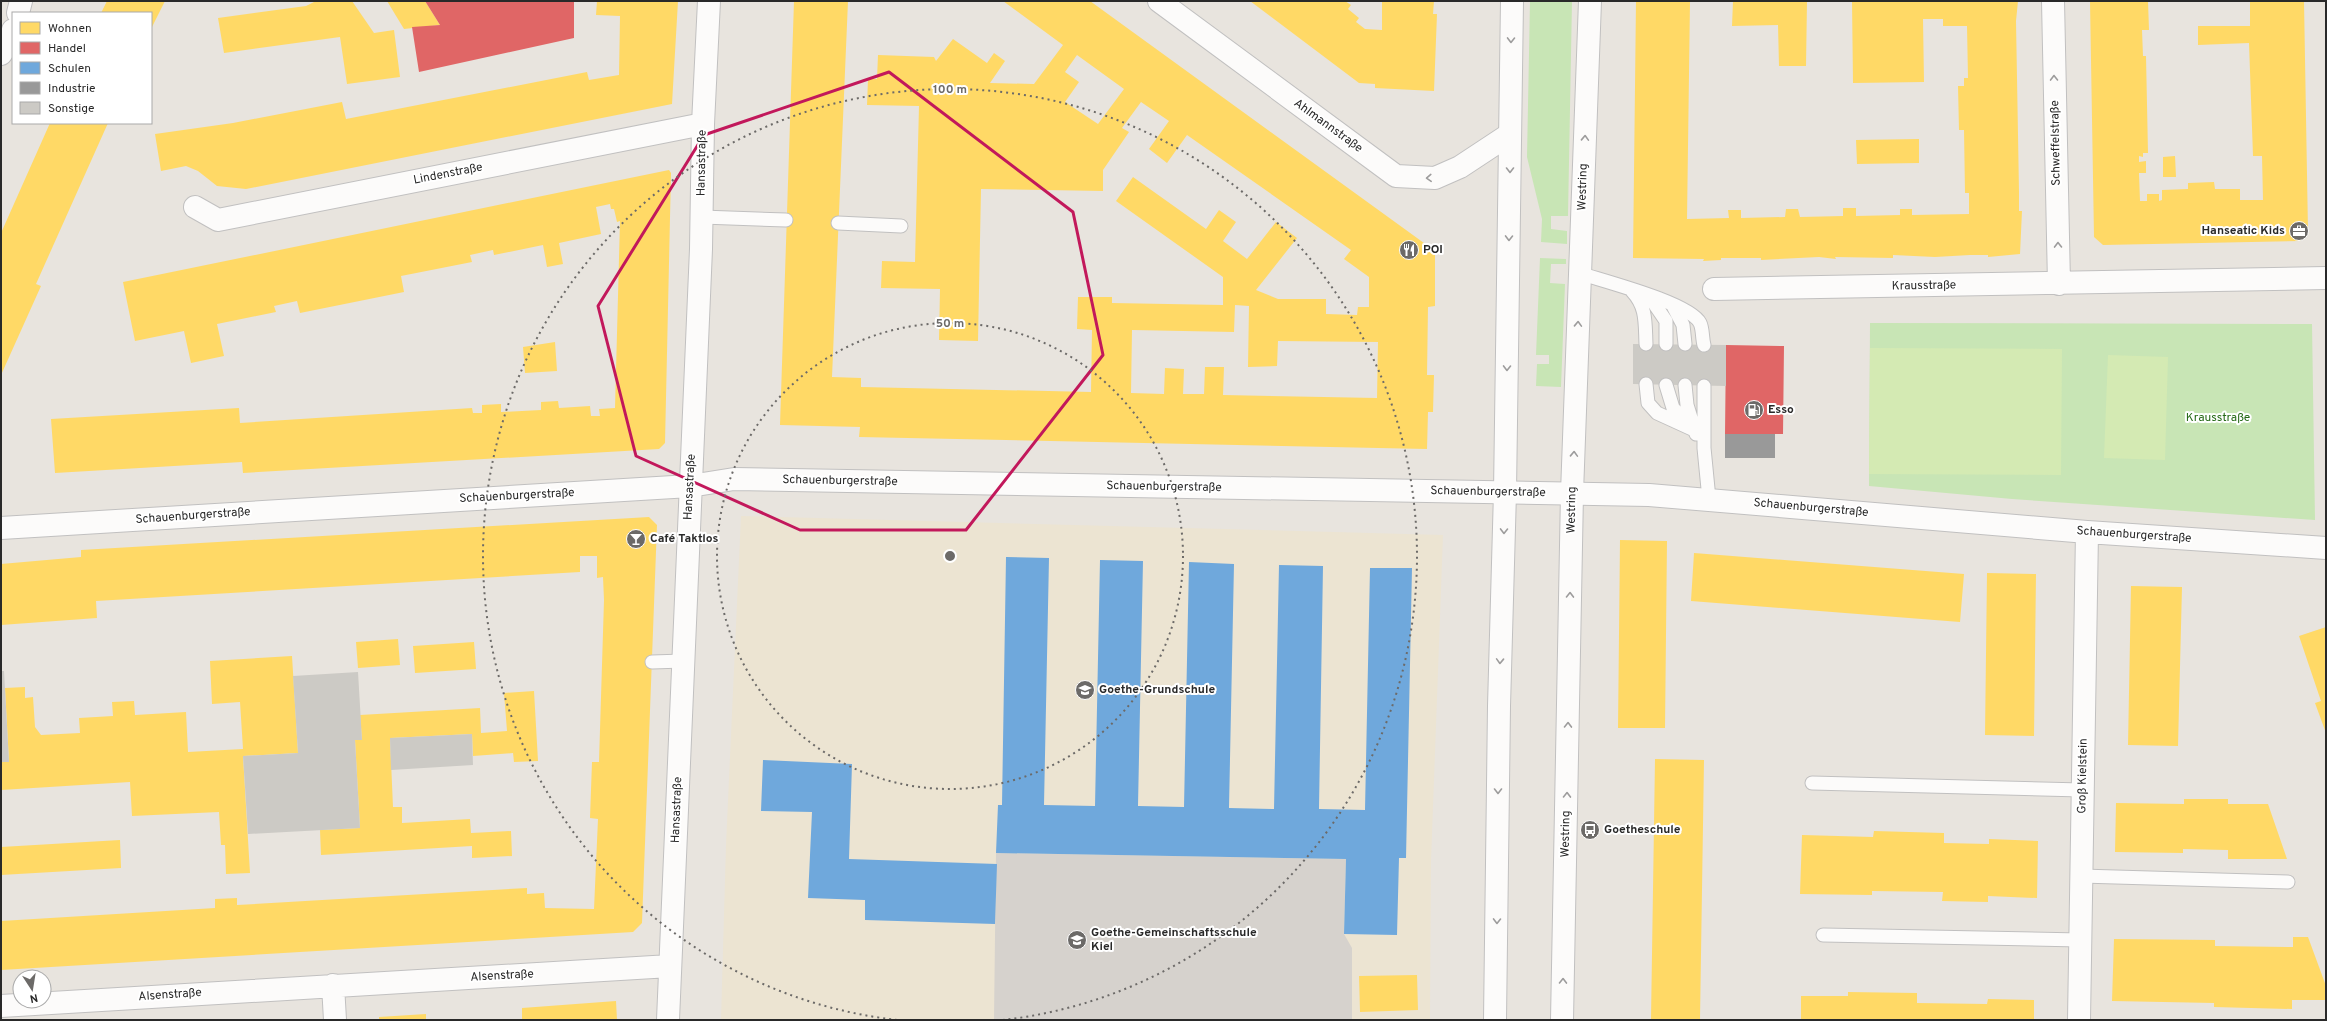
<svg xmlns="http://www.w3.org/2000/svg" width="2327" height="1021" font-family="Overpass,sans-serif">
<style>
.education{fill:#ece4d2}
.green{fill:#c8e5b5}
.pitch{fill:#d4eab3}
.plaza{fill:#d6d2cd}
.homes{fill:#ffd966;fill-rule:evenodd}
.shops{fill:#e06666}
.schools{fill:#6fa8dc}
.industry{fill:#999}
.building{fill:#cccac5}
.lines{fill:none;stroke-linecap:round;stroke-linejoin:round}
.service-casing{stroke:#c1c0c0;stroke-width:15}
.minor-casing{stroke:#c1c0c0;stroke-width:24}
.tertiary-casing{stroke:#c1c0c0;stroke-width:24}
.secondary-casing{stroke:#c1c0c0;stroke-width:24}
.service{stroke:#fcfbfa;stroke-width:13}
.minor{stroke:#fcfbfa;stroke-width:22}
.tertiary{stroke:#fcfbfa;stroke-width:22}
.secondary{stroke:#fcfbfa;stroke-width:22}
.oneway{stroke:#9d9c9c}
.marked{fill:none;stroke:#c2185b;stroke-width:3;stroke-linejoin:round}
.ring{fill:none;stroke:#6c6a68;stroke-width:2;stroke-dasharray:2 4}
.labels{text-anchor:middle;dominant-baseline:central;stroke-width:4;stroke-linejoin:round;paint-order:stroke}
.street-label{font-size:12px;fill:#292929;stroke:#fff}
.poi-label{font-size:12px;font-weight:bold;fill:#292929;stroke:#fff;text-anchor:start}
.park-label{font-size:12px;fill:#256916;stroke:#fff}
.centre{fill:#6c6a68;stroke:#fff;stroke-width:2}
.ring-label{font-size:12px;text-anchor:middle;font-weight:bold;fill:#6c6a68;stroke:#fff;stroke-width:4;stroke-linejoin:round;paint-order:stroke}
</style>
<rect width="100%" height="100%" fill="#e8e4de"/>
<path class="education" d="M 741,516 L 1443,535 L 1431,861 L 1430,1020 L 721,1020 L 726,845 Z"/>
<path class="green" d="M 1530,1 L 1572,1 L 1568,216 L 1551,216 L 1551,229 L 1567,231 L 1567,244 L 1541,242 L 1542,219 L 1527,157 Z
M 1540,258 L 1566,259 L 1566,264 L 1551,264 L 1550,283 L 1565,284 L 1561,387 L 1536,386 L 1537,364 L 1549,364 L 1549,355 L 1536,355 Z
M 1870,323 L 2312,324 L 2315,520 L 2012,499 L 1869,486 Z"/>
<path class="pitch" d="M 1870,348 L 2062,349 L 2061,475 L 1869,474 Z
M 2108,355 L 2168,357 L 2165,460 L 2104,458 Z"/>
<path class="plaza" d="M 996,853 L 1346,859 L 1344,934 L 1352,948 L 1352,1020 L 994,1020 Z"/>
<path class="homes" d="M 107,1 L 165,1 L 151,29 L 151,13 L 101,13 Z
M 316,1 L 352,1 L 374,33 L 394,30 L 400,77 L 347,84 L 340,37 L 224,53 L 218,18 L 306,6 Z
M 387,1 L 425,1 L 440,25 L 404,29 Z
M 597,1 L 678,1 L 672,104 L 246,189 L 217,186 L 198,171 L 186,166 L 161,171 L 155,134 L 233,123 L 342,102 L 346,119 L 587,72 L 589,80 L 619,75 L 620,16 L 596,15 Z
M 794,1 L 848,1 L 832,377 L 861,378 L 861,387 L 1091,392 L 1092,330 L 1077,329 L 1078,297 L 1112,297 L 1112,303 L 1223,305 L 1223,277 L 1116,201 L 1133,177 L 1206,229 L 1219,210 L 1236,222 L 1223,241 L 1247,259 L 1276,222 L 1297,238 L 1256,290 L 1278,299 L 1326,299 L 1326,314 L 1357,315 L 1358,307 L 1369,307 L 1369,277 L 1344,259 L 1351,250 L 1187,135 L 1167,163 L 1149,149 L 1169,121 L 1141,102 L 1122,128 L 1129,132 L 1103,170 L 1103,191 L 981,189 L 978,341 L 939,340 L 940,289 L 881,288 L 882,261 L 915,262 L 919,106 L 867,105 L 868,79 L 877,79 L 878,55 L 934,57 L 936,61 L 953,39 L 987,63 L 994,53 L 1005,61 L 990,83 L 1034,84 L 1063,45 L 1003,1 L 1090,1 L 1435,251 L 1435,306 L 1428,307 L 1427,375 L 1434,375 L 1433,412 L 1428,412 L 1427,449 L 859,437 L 860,427 L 780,425 ZM 1077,55 L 1124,89 L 1098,124 L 1065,102 L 1079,82 L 1065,72 ZM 1235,305 L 1249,306 L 1248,367 L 1277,366 L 1278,341 L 1378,342 L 1377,398 L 1223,395 L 1224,367 L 1205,367 L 1204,394 L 1183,394 L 1184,369 L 1165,368 L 1164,394 L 1131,393 L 1132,330 L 1234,332 Z
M 1250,1 L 1345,1 L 1351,5 L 1348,9 L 1359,18 L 1356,22 L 1365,29 L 1382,30 L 1382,1 L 1434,1 L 1433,14 L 1437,14 L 1434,91 L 1375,88 L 1375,84 L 1359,83 Z
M 1636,1 L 1690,1 L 1687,219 L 1729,218 L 1728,210 L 1741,210 L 1741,218 L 1785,217 L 1786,209 L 1798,209 L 1800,217 L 1843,216 L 1843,208 L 1856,208 L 1856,216 L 1900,215 L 1900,209 L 1912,209 L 1912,215 L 1969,214 L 1969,193 L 1965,193 L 1964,130 L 1959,130 L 1958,86 L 1964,86 L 1964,78 L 1968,78 L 1967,26 L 1943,26 L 1943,19 L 1923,19 L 1924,82 L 1853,83 L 1852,1 L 2018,1 L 2016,21 L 2019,192 L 2019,211 L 2022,211 L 2020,254 L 1988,257 L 1988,255 L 1970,255 L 1935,257 L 1893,255 L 1893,258 L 1835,257 L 1836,259 L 1819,257 L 1761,260 L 1761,258 L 1721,258 L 1721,260 L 1703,261 L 1704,259 L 1633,258 Z
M 1733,1 L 1807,1 L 1806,66 L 1779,66 L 1778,25 L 1732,26 Z
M 2090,1 L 2148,1 L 2149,30 L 2142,30 L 2143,56 L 2146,56 L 2148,153 L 2143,153 L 2143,157 L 2139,156 L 2139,162 L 2146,161 L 2146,173 L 2139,173 L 2140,201 L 2147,201 L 2147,194 L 2159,194 L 2159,201 L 2162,200 L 2162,190 L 2188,189 L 2188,183 L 2214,182 L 2215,189 L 2240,189 L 2240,200 L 2263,200 L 2262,156 L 2253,156 L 2249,43 L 2198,45 L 2198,26 L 2250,26 L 2250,1 L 2304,1 L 2308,232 L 2300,241 L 2103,245 L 2094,237 Z
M 50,123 L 108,123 L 36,284 L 41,286 L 1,375 L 1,233 Z
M 1919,139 L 1919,163 L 1857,164 L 1856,140 Z
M 2175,156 L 2176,177 L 2163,177 L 2163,157 Z
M 669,170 L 671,173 L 665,443 L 659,449 L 243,473 L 242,462 L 55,473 L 51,419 L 239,408 L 240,423 L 472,408 L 473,413 L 482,413 L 482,405 L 501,404 L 501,412 L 541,410 L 541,402 L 558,401 L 559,408 L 590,406 L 591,416 L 600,416 L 599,409 L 615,408 L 620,221 L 617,222 L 614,209 L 611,209 L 610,204 L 596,207 L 601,234 L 559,243 L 563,264 L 547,267 L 543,245 L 494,255 L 493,250 L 470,255 L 472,262 L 401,276 L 404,292 L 300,313 L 297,301 L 274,306 L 276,312 L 217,324 L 224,356 L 191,363 L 184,331 L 135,341 L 123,282 Z
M 555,342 L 557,371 L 525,373 L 523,347 Z
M 649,517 L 657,525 L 642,923 L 633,932 L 1,970 L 1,921 L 215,908 L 215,899 L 237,898 L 237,905 L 527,888 L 527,894 L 544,893 L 545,908 L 594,909 L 598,819 L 590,818 L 592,762 L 599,762 L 604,600 L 603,577 L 597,578 L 597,556 L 580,556 L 580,572 L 96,601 L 97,618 L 1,625 L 1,564 L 81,557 L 81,550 Z
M 1620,540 L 1667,541 L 1665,728 L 1618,728 Z
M 1694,553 L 1964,574 L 1960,622 L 1691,601 Z
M 1987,573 L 2036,574 L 2034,736 L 1985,735 Z
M 2131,586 L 2182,587 L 2178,746 L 2128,745 Z
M 2326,627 L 2326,733 L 2315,703 L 2321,701 L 2299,636 Z
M 398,639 L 400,665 L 358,668 L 356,642 Z
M 474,642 L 476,669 L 415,673 L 413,646 Z
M 292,656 L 298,753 L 243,756 L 250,873 L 226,874 L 225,845 L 221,845 L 219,812 L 132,816 L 130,782 L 1,790 L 1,762 L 9,762 L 5,688 L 25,687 L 25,698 L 33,697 L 35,727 L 41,735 L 80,733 L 79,718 L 113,716 L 112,702 L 134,701 L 135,715 L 186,712 L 188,752 L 243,749 L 240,702 L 212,704 L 210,661 Z
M 534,691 L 538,761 L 514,762 L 513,753 L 473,756 L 472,734 L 390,738 L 393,807 L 402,807 L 402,823 L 470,819 L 471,833 L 511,831 L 512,856 L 472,858 L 472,846 L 321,855 L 320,830 L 360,828 L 355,740 L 362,740 L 360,715 L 480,708 L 481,733 L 507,731 L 504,693 Z
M 1655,759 L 1704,760 L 1700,1020 L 1651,1020 Z
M 2184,799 L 2228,799 L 2228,804 L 2268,804 L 2287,859 L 2228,859 L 2228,850 L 2183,849 L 2183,853 L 2115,852 L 2116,803 L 2184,804 Z
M 1874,831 L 1944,833 L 1944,843 L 1989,844 L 1989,839 L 2038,841 L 2037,898 L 1988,896 L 1988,902 L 1942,901 L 1943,892 L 1872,891 L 1872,895 L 1800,894 L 1802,835 L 1873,837 Z
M 120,840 L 121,868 L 1,875 L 1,847 Z
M 2293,937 L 2308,937 L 2326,986 L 2326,1000 L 2292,1000 L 2292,1009 L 2214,1007 L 2214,1003 L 2112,1001 L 2114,939 L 2215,940 L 2215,946 L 2293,947 Z
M 1417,975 L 1418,1010 L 1360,1012 L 1359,976 Z
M 1848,992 L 1917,993 L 1917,1003 L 1987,1004 L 1988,999 L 2034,1000 L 2034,1020 L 1801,1020 L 1801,996 L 1848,996 Z
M 616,1001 L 617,1020 L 522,1020 L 522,1008 Z
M 426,1014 L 426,1020 L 379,1020 L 379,1017 Z"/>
<path class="shops" d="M 425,1 L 574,1 L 574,38 L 419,72 L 412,27 L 440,25 Z
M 1726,345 L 1784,346 L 1783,434 L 1725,434 Z"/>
<path class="schools" d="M 1006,557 L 1049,558 L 1044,805 L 1095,806 L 1100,560 L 1143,561 L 1138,806 L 1184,807 L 1189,562 L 1234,564 L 1229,808 L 1274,809 L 1279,565 L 1323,566 L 1319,809 L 1365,810 L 1370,568 L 1412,568 L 1406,858 L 1399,858 L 1397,935 L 1344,934 L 1346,859 L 996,853 L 998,805 L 1002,805 Z
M 763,760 L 852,764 L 849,859 L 997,864 L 995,924 L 865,920 L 865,900 L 808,898 L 812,812 L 761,811 Z"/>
<path class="industry" d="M 1725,434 L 1775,434 L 1775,458 L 1725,458 Z"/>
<path class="building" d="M 1633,344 L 1726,345 L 1726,386 L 1633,384 Z
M 1,671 L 4,671 L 9,762 L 1,762 Z
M 358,672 L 362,740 L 355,740 L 360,828 L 248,834 L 243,756 L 298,753 L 293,676 Z
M 472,734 L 473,765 L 391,770 L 390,738 Z"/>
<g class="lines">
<defs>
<path id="service" d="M 702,217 L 786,220
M 838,223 L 901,226
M 1579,273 C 1603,281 1690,303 1700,323 C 1703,329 1702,338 1704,345
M 1632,291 C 1647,307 1645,323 1646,344
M 1649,296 L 1666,321 L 1666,344
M 1672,304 L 1683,325 L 1685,344
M 1646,384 L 1648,403 L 1657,413 L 1692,429
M 1666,385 L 1673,408 L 1687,423
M 1685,385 L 1687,405 L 1696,434
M 1704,386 L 1704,448 L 1709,499
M 652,662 L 683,661
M 1812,783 L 2082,790
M 2081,876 L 2288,882
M 1823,935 L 2080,940"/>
<path id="minor" d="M 1159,1 L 1396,176 L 1435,178 L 1460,167 L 1510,134
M 2053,1 L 2059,284
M 195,207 L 218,220 L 703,124
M 1714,289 L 2326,278
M 1,528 L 690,486 L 734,479 L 1649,495 L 2087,532 L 2326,548
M 333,985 L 335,1020
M 1,1006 L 670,966
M 668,1020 L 701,249 L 703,124 L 709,1
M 2079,1020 L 2087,532"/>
<path id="tertiary" d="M 18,13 L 21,1
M 1,54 L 11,39 L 13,30"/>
<path id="secondary" d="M 1495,1020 L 1499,706 L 1505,492 L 1512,1
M 1562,1020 L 1572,493 L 1590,1"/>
</defs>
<use href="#service" class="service-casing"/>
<use href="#minor" class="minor-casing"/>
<use href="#tertiary" class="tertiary-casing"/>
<use href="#secondary" class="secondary-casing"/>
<use href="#service" class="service"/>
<use href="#minor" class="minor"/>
<use href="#tertiary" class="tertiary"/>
<use href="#secondary" class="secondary"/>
</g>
<defs><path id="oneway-chevron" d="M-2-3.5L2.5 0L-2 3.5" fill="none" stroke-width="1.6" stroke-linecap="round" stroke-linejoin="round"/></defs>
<g class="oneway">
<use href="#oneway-chevron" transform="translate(1511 40) rotate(91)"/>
<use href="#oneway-chevron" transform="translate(2054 78) rotate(-91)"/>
<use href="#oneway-chevron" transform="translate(1585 138) rotate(-88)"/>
<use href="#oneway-chevron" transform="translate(1510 170) rotate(90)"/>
<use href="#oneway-chevron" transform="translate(1429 178) rotate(177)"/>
<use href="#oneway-chevron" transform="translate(1509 238) rotate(91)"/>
<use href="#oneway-chevron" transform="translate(2058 245) rotate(-91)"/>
<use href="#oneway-chevron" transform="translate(1578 324) rotate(-88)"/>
<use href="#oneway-chevron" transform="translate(1507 368) rotate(91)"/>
<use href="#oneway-chevron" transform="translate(1574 454) rotate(-88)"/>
<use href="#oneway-chevron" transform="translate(1504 531) rotate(91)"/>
<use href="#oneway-chevron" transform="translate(1570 595) rotate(-89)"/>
<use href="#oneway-chevron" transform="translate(1500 661) rotate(92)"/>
<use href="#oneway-chevron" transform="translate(1568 725) rotate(-89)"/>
<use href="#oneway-chevron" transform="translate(1498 791) rotate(90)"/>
<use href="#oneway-chevron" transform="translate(1567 795) rotate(-89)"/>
<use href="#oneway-chevron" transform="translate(1497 921) rotate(91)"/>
<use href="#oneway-chevron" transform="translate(1563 981) rotate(-89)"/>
</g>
<path class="marked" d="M 889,72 L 1073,212 L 1103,355 L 966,530 L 800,530 L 636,456 L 598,306 L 704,135 Z"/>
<g class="ring">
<circle cx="950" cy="556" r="233"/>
<path d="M897 1020A467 467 0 1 1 1003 1020"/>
</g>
<defs>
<symbol id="office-disc" viewBox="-11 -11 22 22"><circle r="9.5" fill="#6c6a68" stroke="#fff"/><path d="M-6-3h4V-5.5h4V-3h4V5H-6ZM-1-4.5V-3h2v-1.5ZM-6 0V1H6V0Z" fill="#fff"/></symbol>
<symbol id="restaurant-disc" viewBox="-11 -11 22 22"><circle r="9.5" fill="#6c6a68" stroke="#fff"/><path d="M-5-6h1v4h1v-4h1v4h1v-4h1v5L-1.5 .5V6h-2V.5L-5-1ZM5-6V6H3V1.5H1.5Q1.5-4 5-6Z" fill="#fff"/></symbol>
<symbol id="fuel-disc" viewBox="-11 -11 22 22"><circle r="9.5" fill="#6c6a68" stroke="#fff"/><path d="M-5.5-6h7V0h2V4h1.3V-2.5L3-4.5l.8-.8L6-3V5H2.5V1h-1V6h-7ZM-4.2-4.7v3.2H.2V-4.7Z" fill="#fff"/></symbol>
<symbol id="bar-disc" viewBox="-11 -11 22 22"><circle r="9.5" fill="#6c6a68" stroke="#fff"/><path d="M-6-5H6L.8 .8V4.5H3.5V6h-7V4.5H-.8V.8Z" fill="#fff"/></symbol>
<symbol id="school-disc" viewBox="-11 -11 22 22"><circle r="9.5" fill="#6c6a68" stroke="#fff"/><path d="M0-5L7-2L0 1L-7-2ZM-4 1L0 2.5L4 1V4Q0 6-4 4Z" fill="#fff"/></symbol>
<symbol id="bus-disc" viewBox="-11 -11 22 22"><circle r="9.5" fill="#6c6a68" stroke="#fff"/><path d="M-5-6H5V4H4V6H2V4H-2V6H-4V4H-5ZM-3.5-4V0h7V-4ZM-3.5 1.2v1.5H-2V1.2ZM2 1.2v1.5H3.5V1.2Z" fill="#fff"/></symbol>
</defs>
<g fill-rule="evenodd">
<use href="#office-disc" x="2288" y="220" width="22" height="22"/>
<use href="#restaurant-disc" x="1398" y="239" width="22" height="22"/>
<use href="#fuel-disc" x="1743" y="399" width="22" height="22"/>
<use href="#bar-disc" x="625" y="528" width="22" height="22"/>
<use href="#school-disc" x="1074" y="679" width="22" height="22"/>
<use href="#bus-disc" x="1579" y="819" width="22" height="22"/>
<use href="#school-disc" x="1066" y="929" width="22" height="22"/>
</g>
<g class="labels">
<g class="street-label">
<text transform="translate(1328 126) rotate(36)">Ahlmannstraße</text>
<text transform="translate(2056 143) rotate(-91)">Schweffelstraße</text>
<text transform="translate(702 163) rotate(-89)">Hansastraße</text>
<text transform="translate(448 174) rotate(-11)">Lindenstraße</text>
<text transform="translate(1583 187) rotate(-88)">Westring</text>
<text transform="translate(1924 286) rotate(-1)">Krausstraße</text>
<text transform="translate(840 481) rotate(1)">Schauenburgerstraße</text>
<text transform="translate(690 487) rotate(-87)">Hansastraße</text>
<text transform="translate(1164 487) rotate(1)">Schauenburgerstraße</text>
<text transform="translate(1488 492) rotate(1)">Schauenburgerstraße</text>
<text transform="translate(517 496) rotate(-3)">Schauenburgerstraße</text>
<text transform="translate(1811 508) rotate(5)">Schauenburgerstraße</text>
<text transform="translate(1572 510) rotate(-89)">Westring</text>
<text transform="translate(193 516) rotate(-4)">Schauenburgerstraße</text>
<text transform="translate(2134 535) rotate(4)">Schauenburgerstraße</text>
<text transform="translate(2083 776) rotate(-89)">Groß Kielstein</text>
<text transform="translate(677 810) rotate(-88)">Hansastraße</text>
<text transform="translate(1566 834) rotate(-89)">Westring</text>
<text transform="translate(502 976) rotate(-3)">Alsenstraße</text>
<text transform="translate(170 995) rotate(-4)">Alsenstraße</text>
</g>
<g class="poi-label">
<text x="2285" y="231" text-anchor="end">Hanseatic Kids</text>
<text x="1423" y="250">POI</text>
<text x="1768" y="410">Esso</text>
<text x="650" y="539">Café Taktlos</text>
<text x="1099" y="690">Goethe-Grundschule</text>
<text x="1604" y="830">Goetheschule</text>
<text x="1091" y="933">Goethe-Gemeinschaftsschule<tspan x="1091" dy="14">Kiel</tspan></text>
</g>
<g class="park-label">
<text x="2218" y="418">Krausstraße</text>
</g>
</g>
<circle cx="950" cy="556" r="6" class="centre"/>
<g class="ring-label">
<text x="950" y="93">100 m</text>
<text x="950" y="327">50 m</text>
</g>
<rect width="2327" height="1021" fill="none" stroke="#292929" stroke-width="4"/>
<rect x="12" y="12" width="140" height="112" fill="#ffffff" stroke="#a9a9a9"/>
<rect x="20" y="22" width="20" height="12" fill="#ffd966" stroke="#a9a9a9"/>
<text x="48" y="32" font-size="12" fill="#292929">Wohnen</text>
<rect x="20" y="42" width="20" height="12" fill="#e06666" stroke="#a9a9a9"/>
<text x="48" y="52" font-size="12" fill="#292929">Handel</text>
<rect x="20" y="62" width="20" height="12" fill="#6fa8dc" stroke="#a9a9a9"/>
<text x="48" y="72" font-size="12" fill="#292929">Schulen</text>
<rect x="20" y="82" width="20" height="12" fill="#999999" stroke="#a9a9a9"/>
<text x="48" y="92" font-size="12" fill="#292929">Industrie</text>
<rect x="20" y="102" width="20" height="12" fill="#cccac5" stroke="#a9a9a9"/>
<text x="48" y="112" font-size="12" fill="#292929">Sonstige</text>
<g transform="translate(32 989) rotate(168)"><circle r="19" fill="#ffffff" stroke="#a9a9a9"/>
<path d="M0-3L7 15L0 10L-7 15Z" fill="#6c6a68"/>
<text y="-6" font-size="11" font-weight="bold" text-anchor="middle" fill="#292929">N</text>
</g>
</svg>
